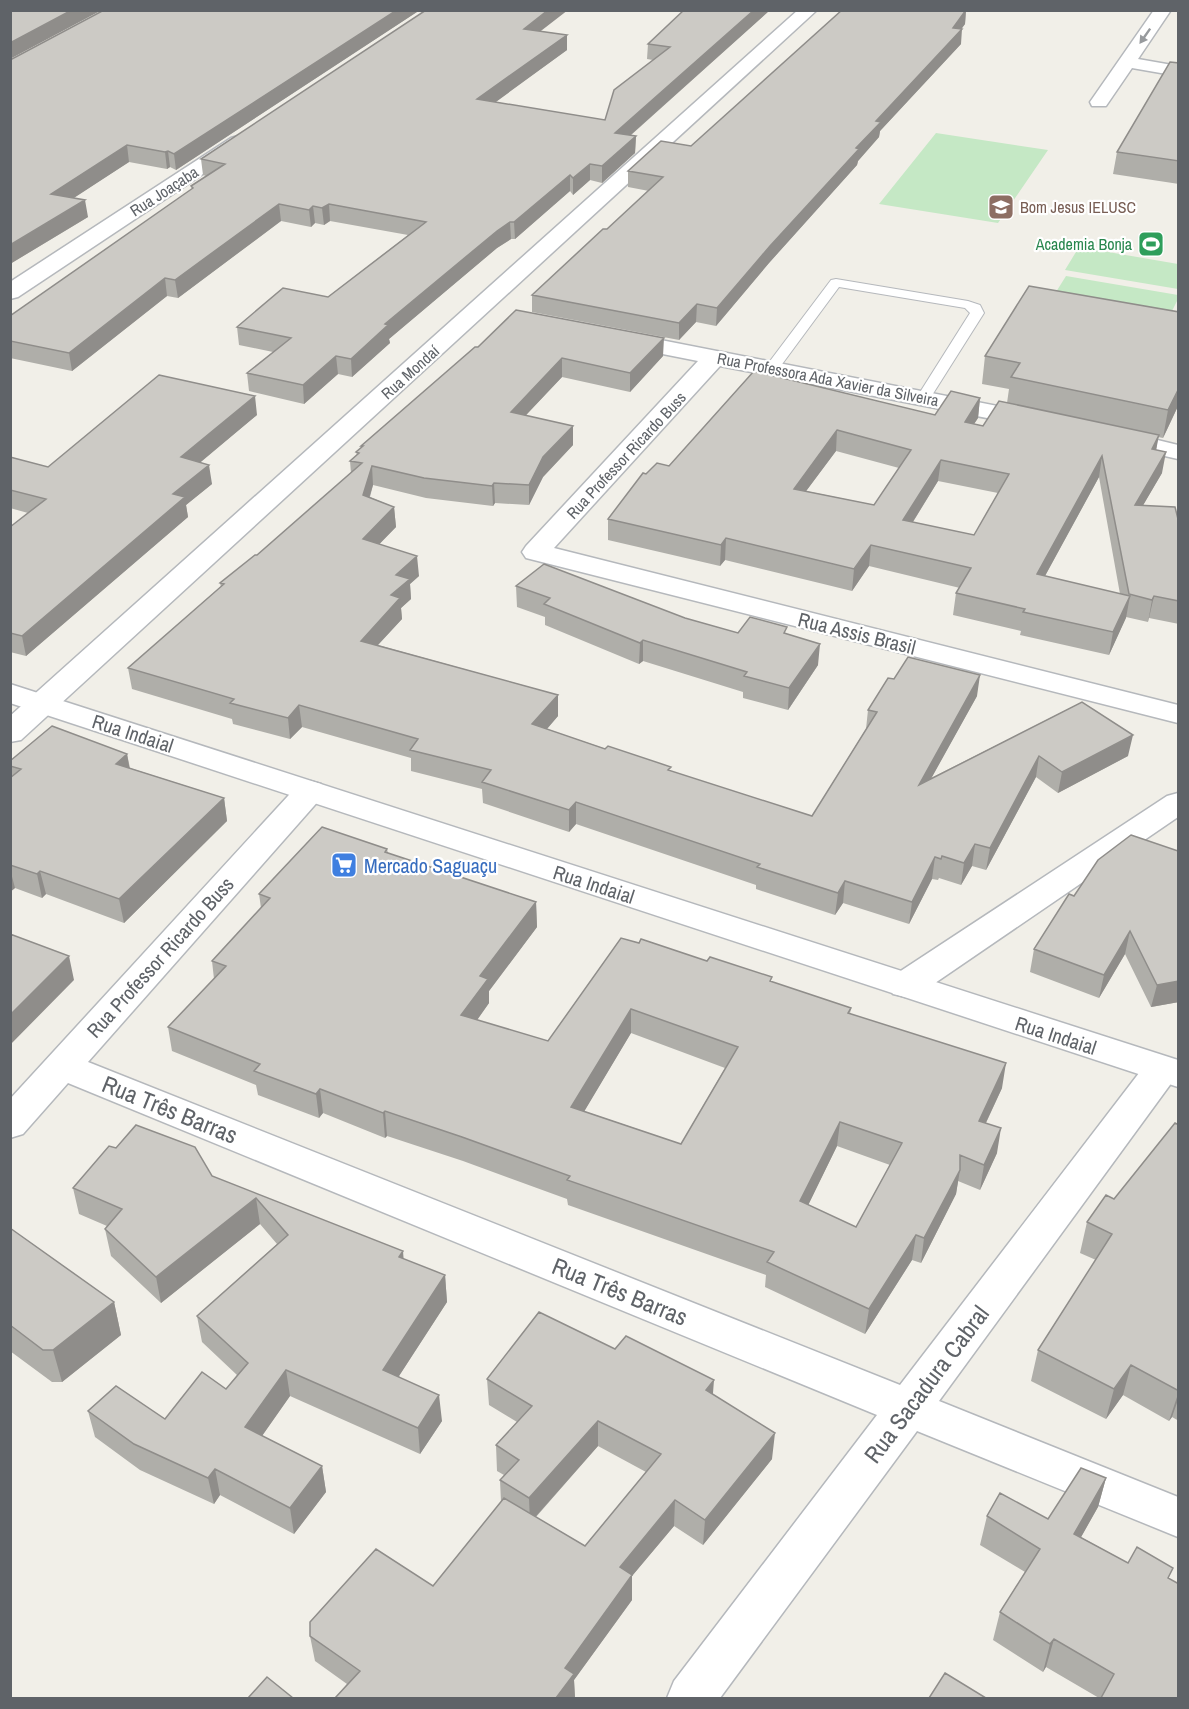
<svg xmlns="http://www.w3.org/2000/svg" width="1189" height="1709" font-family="'Archivo Narrow',sans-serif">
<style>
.green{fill:#c5e8c5}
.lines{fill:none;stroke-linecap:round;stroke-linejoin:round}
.service-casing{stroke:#b5b8bc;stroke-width:2}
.minor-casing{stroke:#b5b8bc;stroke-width:3}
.tertiary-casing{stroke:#b5b8bc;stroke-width:3}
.service{fill:#fff;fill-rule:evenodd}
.minor{fill:#fff;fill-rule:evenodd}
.tertiary{fill:#fff;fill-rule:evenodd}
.wall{fill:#afaea9;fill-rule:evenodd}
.shaded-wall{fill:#8f8d8a}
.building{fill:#cccac5;stroke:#8f8d8a;stroke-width:1.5;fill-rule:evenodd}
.oneway{fill:#979a9d}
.labels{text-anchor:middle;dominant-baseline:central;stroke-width:4.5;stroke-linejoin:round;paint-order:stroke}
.far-street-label{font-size:16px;fill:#5f6368;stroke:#fff}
.far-education-label{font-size:16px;fill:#785e54;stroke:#fff;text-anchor:start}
.far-leisure-label{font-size:16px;fill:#27864d;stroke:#fff;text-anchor:end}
.street-label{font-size:20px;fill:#5f6368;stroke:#fff}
.shop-label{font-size:20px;fill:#366cbe;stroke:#fff;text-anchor:start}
.near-street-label{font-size:24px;fill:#5f6368;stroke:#fff}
</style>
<rect width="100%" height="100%" fill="#f1efe8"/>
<path class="green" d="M 936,133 L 1048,150 L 998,223 L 879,204 Z
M 1079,247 L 1178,264 L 1178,289 L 1065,270 Z
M 1066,276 L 1178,295 L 1178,299 L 1167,321 L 1051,300 Z"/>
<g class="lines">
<defs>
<path id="service" d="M 836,279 L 968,301 L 980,305 L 984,313 L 929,400 L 924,401 L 917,397 L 970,313 L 965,308 L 839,287 L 777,371 L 767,371 L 765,368 L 767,365 L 831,280 Z"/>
<path id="minor" d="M 798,10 L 817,10 L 21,740 L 10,742 L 10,716 Z
M 1154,10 L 1171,10 L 1138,59 L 1178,66 L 1178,76 L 1132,68 L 1106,106 L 1092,106 L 1090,102 Z
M 238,136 L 245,138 L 248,142 L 245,146 L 18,297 L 10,299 L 10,282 L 231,138 Z
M 620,332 L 1038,414 L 1047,416 L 1050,421 L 1047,426 L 1038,428 L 720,366 L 554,548 L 1178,705 L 1178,723 L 526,558 L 522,552 L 526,546 L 698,361 L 612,344 L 608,339 L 612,334 Z
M 1112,429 L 1178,445 L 1178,459 L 1103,442 L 1099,437 L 1103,432 Z
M 310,781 L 321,784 L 326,791 L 321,798 L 88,1062 L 900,1385 L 1149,1060 L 1162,1056 L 1175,1060 L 1178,1065 L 1175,1078 L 939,1401 L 1178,1497 L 1178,1537 L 917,1431 L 720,1698 L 667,1698 L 674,1681 L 877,1415 L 68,1083 L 23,1134 L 10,1138 L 10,1099 L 299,784 Z
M 1178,793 L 1178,817 L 919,994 L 906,997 L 893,994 L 888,985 L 893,976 L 1167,796 Z"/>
<path id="tertiary" d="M 10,684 L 1178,1060 L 1178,1087 L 10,703 Z"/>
</defs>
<use href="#service" class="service-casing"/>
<use href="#minor" class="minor-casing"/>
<use href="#tertiary" class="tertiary-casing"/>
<use href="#service" class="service"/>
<use href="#minor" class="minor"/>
<use href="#tertiary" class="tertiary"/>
</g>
<path class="wall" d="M 420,10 L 176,170 L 170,167 L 167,169 L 129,162 L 73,198 L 88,217 L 10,264 L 10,60 Z
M 770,10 L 630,136 L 636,136 L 635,153 L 602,183 L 590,180 L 573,195 L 570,191 L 515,239 L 511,239 L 497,248 L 389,339 L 390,343 L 352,377 L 338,374 L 304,404 L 249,391 L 247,373 L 273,352 L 239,345 L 237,327 L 328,297 L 408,235 L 330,221 L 324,225 L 315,223 L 311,227 L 281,221 L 178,298 L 167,296 L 72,371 L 10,358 L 10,316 L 192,189 L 191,186 L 206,176 L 203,175 L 201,159 L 540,31 L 567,35 L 567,50 L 495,102 L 605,120 L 653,60 L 647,59 L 648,44 Z
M 966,10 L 965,24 L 961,29 L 961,44 L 880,131 L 879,137 L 858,161 L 857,165 L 769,263 L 716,326 L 696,322 L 679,340 L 532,312 L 532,295 L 607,229 L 649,191 L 628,187 L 628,171 L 691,146 Z
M 1179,63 L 1179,184 L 1113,174 L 1117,152 Z
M 1179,312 L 1179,404 L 1163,438 L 1158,437 L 1156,450 L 1162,473 L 1143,505 L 1179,523 L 1179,624 L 1149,618 L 1148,622 L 1126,617 L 1109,655 L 1020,635 L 1021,631 L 953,615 L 956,593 L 960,588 L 869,566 L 852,591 L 725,560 L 720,566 L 608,540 L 608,519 L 646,474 L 669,466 L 754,371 L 935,415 L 980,398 L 978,418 L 974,424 L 983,426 L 1007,403 L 1009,389 L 982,384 L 985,356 ZM 836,451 L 899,468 L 874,505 L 806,491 ZM 1099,477 L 1120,594 L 1045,576 ZM 938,481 L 998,493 L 974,535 L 913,522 Z
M 475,347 L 663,356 L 630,392 L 562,377 L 526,415 L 573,445 L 543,477 L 529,505 L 495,503 L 493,506 L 426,498 L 373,485 L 370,497 L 394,507 L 396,527 L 379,544 L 419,576 L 410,584 L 411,599 L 401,608 L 402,619 L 378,645 L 558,695 L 558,716 L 547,729 L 671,771 L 812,816 L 866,729 L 868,710 L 977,696 L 931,778 L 1082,702 L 1128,756 L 1058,793 L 1036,777 L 986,870 L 972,866 L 961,885 L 939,878 L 938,880 L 932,879 L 909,924 L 843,903 L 835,915 L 756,889 L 756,885 L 576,824 L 569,832 L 483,803 L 482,789 L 411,771 L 411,758 L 302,727 L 290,739 L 233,724 L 232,719 L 132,689 L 128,668 L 221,587 L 220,583 L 257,555 L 351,473 L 350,461 L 357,455 L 356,452 L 361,448 L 361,446 Z
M 257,415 L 200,462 L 212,484 L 186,505 L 188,517 L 26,656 L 10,652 L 10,527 L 28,513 L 10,508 L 10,457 L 48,467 Z
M 516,586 L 685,618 L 738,633 L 787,634 L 818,665 L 788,710 L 743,698 L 743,692 L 643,661 L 639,664 L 545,625 L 545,617 L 517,607 Z
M 127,754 L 130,768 L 224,798 L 227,821 L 124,923 L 46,894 L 42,898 L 15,888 L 10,892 L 10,761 Z
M 387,849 L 388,853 L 536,902 L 537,927 L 489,991 L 489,1003 L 477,1020 L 548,1041 L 621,938 L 772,982 L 851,1008 L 850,1014 L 1002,1088 L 986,1123 L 997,1153 L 980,1190 L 958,1181 L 956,1194 L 921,1263 L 912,1260 L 865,1334 L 765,1287 L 766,1275 L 568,1205 L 567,1199 L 463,1161 L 387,1136 L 385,1138 L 323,1113 L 319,1118 L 258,1095 L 256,1085 L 172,1051 L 168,1027 L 214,979 L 212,961 L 261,908 L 259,894 ZM 631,1033 L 725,1068 L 681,1144 L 584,1111 ZM 837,1146 L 890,1165 L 856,1227 L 808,1205 Z
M 1178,851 L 1179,851 L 1179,1002 L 1151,1007 L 1125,954 L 1099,998 L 1030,972 L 1034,949 L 1074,896 Z
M 1179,1125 L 1179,1421 L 1172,1417 L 1169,1421 L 1123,1395 L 1106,1419 L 1031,1381 L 1038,1350 L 1096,1260 L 1080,1253 L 1087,1222 L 1114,1199 Z
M 116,1148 L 212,1176 L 403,1259 L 445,1275 L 447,1302 L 399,1376 L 442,1421 L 420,1454 L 290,1396 L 262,1436 L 322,1466 L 326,1492 L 294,1534 L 220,1495 L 214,1504 L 140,1470 L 95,1437 L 88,1411 L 165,1419 L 226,1389 L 237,1375 L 202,1342 L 197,1316 L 277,1244 L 260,1224 L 161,1303 L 111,1256 L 105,1229 L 107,1226 L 79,1214 L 73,1188 Z
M 10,1228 L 114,1302 L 121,1335 L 62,1382 L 52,1382 L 10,1351 Z
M 615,1349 L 713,1395 L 772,1459 L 703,1545 L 674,1526 L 632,1576 L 632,1600 L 574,1680 L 575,1698 L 335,1698 L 347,1684 L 315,1661 L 310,1636 L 433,1586 L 501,1502 L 500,1480 L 504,1475 L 497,1471 L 496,1445 L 517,1422 L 489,1405 L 487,1379 ZM 598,1446 L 646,1472 L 585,1546 L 536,1517 Z
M 1106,1478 L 1098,1507 L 1081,1537 L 1128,1563 L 1169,1579 L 1179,1698 L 1099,1698 L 1046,1667 L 1043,1672 L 993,1640 L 1000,1612 L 1025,1572 L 980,1545 L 987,1516 L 1048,1519 Z"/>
<path class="shaded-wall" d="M 72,10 L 102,10 L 10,59 L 10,43 Z
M 397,10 L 420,10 L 176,170 L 174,154 Z
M 548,10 L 568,10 L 524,44 L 524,29 Z
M 754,10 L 770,10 L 615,149 L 615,133 Z
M 966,10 L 965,24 L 957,35 L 962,29 L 961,44 L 880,131 L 879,137 L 858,161 L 857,165 L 769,263 L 716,326 L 717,308 L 770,246 L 856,148 L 876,121 Z
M 567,35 L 567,50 L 478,115 L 477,99 Z
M 636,136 L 635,153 L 602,183 L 602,166 Z
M 127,145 L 129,162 L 54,211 L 51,194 Z
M 168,151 L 170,167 L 167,169 L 165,152 Z
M 590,164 L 590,180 L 573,195 L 573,178 Z
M 570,175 L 570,191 L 515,239 L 514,222 Z
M 85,200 L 88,217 L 10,264 L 10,245 Z
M 279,204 L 281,221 L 178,298 L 175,280 Z
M 329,204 L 330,221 L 324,225 L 322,208 Z
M 313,206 L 315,223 L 311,227 L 309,210 Z
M 510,222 L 511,239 L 497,248 L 389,339 L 390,343 L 352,377 L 351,359 L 385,324 L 497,231 Z
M 165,278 L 167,296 L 72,371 L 69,353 Z
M 697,304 L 696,322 L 679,340 L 679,323 Z
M 664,338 L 663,356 L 630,392 L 630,373 Z
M 336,356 L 338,374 L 304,404 L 303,385 Z
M 562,358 L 562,377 L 511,431 L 511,412 Z
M 1179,388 L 1179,404 L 1163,438 L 1168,410 Z
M 255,396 L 257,415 L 183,477 L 181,457 Z
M 980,398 L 978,418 L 962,442 L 965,422 Z
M 573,426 L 573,445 L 543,477 L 529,505 L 529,485 L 543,457 Z
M 837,430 L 836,451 L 792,510 L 794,489 Z
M 1159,435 L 1155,456 L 1152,449 Z
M 1166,452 L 1162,473 L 1131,526 L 1135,505 Z
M 1102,456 L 1099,477 L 1034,596 L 1037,574 Z
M 941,460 L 938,481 L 901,541 L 903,520 Z
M 209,465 L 212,484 L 186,505 L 188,517 L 26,656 L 22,636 L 173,494 Z
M 372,466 L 373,485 L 364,515 L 363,495 Z
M 494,483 L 495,503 L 493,506 L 492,486 Z
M 394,507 L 396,527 L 365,559 L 363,539 Z
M 726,538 L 725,560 L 720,566 L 721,545 Z
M 871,545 L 869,566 L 852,591 L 854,569 Z
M 417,556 L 419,576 L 410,584 L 411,599 L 401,608 L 402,619 L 363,661 L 361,641 L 391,595 L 396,575 Z
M 1130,596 L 1126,618 L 1109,655 L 1113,632 Z
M 1154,596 L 1149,618 L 1148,622 L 1152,600 Z
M 643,640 L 643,661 L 639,664 L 640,643 Z
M 820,644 L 818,665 L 788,710 L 789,688 Z
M 980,675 L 977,696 L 916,806 L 919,785 Z
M 558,695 L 558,716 L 533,745 L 532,724 Z
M 299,705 L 302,727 L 290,739 L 288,718 Z
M 1133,735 L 1128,756 L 1058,793 L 1062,772 Z
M 127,754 L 131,777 L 116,764 Z
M 1039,756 L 1036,777 L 986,870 L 990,848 Z
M 224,798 L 227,821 L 124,923 L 119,899 Z
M 576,802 L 576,824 L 569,832 L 569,810 Z
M 975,844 L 972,866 L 961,885 L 964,863 Z
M 935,857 L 932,879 L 909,924 L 912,902 Z
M 10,869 L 15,888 L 10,892 Z
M 40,871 L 46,894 L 42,898 L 37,874 Z
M 845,881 L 843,903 L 835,915 L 838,893 Z
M 536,902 L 537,927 L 489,991 L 489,1003 L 463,1040 L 461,1015 L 480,976 Z
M 1130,931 L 1125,954 L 1099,998 L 1104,975 Z
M 69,956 L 74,980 L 10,1045 L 10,1015 Z
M 1179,981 L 1179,1002 L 1151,1007 L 1157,985 Z
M 631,1009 L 631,1033 L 572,1132 L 571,1107 Z
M 1006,1063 L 1002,1088 L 975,1146 L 979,1121 Z
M 320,1089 L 323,1113 L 319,1118 L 316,1094 Z
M 385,1111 L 387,1136 L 385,1138 L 383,1113 Z
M 840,1122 L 837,1146 L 798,1226 L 800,1201 Z
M 1001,1128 L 997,1153 L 980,1190 L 984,1165 Z
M 960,1170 L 956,1194 L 921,1263 L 924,1238 Z
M 256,1198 L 260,1224 L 161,1303 L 156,1277 Z
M 916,1235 L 912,1260 L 865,1334 L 869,1309 Z
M 403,1251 L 405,1277 L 399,1257 Z
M 445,1275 L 447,1302 L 386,1396 L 383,1370 Z
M 114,1302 L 121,1335 L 62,1382 L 53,1350 Z
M 1131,1365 L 1123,1395 L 1106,1419 L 1114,1389 Z
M 286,1370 L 290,1396 L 250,1453 L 245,1427 Z
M 714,1380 L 712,1406 L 706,1390 Z
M 1179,1391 L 1179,1397 L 1172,1417 L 1169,1421 Z
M 439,1395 L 442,1421 L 420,1454 L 418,1428 Z
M 598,1421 L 598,1446 L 530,1523 L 529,1498 Z
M 775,1433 L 772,1459 L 703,1545 L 705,1520 Z
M 322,1466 L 326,1492 L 294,1534 L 290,1508 Z
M 215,1469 L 220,1495 L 214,1504 L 208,1478 Z
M 1106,1478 L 1098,1507 L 1067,1562 L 1074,1534 Z
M 675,1500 L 674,1526 L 632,1576 L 632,1600 L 574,1680 L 575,1698 L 556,1698 L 565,1668 L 620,1567 Z
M 1054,1639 L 1046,1667 L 1043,1672 L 1050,1644 Z"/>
<path class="building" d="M 10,10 L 72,10 L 10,43 Z
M 104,10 L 397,10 L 174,154 L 168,151 L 165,152 L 127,145 L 51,194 L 85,200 L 10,245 L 10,60 Z
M 426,10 L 548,10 L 524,29 L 567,35 L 477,99 L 605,120 L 614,90 L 670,47 L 648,44 L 684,10 L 754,10 L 615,133 L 636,136 L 602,166 L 590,164 L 573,178 L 570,175 L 514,222 L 510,222 L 497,231 L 385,324 L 388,325 L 351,359 L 336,356 L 303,385 L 247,373 L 291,338 L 237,327 L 283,288 L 328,297 L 426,222 L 329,204 L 322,208 L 313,206 L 309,210 L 279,204 L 175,280 L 165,278 L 69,353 L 10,341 L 10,316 L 193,188 L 191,186 L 225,164 L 201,159 Z
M 842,10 L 966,10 L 953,28 L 962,29 L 876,121 L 881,122 L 856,148 L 859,149 L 770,246 L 717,308 L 697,304 L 679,323 L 532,295 L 603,229 L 607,229 L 663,177 L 628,171 L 661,141 L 691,146 Z
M 1170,62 L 1179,63 L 1179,161 L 1117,152 Z
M 1029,286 L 1179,312 L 1179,388 L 1168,410 L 1011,377 L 1020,363 L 985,356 Z
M 516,310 L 664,338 L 630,373 L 562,358 L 511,412 L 573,426 L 543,457 L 529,485 L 494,483 L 492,486 L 424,478 L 372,466 L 363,495 L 394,507 L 363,539 L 417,556 L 396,575 L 410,579 L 391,595 L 400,598 L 361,641 L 558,695 L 532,724 L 605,749 L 608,746 L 671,767 L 668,770 L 812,816 L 877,712 L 868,710 L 888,678 L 894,679 L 908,657 L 980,675 L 919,785 L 1082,702 L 1133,735 L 1062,772 L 1039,756 L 990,848 L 975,844 L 964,863 L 942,856 L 941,859 L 935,857 L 912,902 L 845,881 L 838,893 L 757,867 L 760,864 L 576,802 L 569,810 L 482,782 L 491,770 L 410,750 L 418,739 L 299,705 L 288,718 L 230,703 L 234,699 L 128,668 L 224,584 L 220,583 L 255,555 L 257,555 L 362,463 L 350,461 L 359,453 L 356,452 L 363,446 L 361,446 L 475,347 L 478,347 Z
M 754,371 L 935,415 L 951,391 L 980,398 L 965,422 L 983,426 L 999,401 L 1159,435 L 1152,449 L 1166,452 L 1135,505 L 1175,507 L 1179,523 L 1179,601 L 1154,596 L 1152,600 L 1129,594 L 1102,456 L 1037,574 L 1130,596 L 1113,632 L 1023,612 L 1025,609 L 956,593 L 971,568 L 871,545 L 854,569 L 726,538 L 721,545 L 608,519 L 643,473 L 646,474 L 657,463 L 669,466 ZM 837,430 L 911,450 L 874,505 L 794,489 ZM 941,460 L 1009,474 L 974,535 L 903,520 Z
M 159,375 L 255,396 L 181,457 L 209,465 L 173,494 L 185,497 L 22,636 L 10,633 L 10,527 L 46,499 L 10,490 L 10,457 L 48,467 Z
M 544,564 L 685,618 L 738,633 L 750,617 L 787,627 L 784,633 L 820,644 L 789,688 L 744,676 L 747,672 L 643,640 L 640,643 L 544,604 L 550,598 L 516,586 Z
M 52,726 L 127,754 L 116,764 L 224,798 L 119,899 L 40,871 L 37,874 L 10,865 L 10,778 L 21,769 L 10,766 L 10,761 Z
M 322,827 L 387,849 L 385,852 L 536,902 L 480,976 L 488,979 L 461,1015 L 548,1041 L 621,938 L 639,943 L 641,939 L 707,961 L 710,957 L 772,977 L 770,981 L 851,1008 L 848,1013 L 1006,1063 L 979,1121 L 1001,1128 L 984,1165 L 960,1155 L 960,1170 L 924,1238 L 916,1235 L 869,1309 L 767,1262 L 774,1252 L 567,1180 L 570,1176 L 462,1137 L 385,1111 L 383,1113 L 320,1089 L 316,1094 L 254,1071 L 260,1064 L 168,1027 L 226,966 L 212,961 L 270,898 L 259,894 ZM 631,1009 L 738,1047 L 681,1144 L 571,1107 ZM 840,1122 L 902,1143 L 856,1227 L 800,1201 Z
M 1131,835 L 1178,851 L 1179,851 L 1179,981 L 1157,985 L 1130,931 L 1104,975 L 1034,949 L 1069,894 L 1074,896 L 1098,860 Z
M 10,934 L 69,956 L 10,1015 Z
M 1175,1123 L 1179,1125 L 1179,1391 L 1131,1365 L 1114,1389 L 1038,1350 L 1112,1234 L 1087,1222 L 1106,1195 L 1114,1199 Z
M 136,1125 L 195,1147 L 212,1176 L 403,1251 L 399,1257 L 445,1275 L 383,1370 L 439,1395 L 418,1428 L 286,1370 L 245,1427 L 322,1466 L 290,1508 L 215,1469 L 208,1478 L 134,1444 L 88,1411 L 116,1386 L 165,1419 L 202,1372 L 226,1389 L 248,1363 L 197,1316 L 288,1235 L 256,1198 L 156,1277 L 105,1229 L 122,1209 L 73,1188 L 109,1146 L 116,1148 Z
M 10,1228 L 114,1302 L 53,1350 L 43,1350 L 10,1325 Z
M 539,1312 L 615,1349 L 626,1336 L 714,1380 L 706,1390 L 775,1433 L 705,1520 L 675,1500 L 620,1567 L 632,1575 L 565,1668 L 574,1674 L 556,1698 L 335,1698 L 360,1671 L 310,1636 L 310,1622 L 376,1549 L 433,1586 L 504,1498 L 585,1546 L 661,1454 L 598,1421 L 529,1498 L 500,1480 L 519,1460 L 496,1445 L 532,1406 L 487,1379 Z
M 1081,1468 L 1106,1478 L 1074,1534 L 1128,1563 L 1137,1547 L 1173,1568 L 1168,1578 L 1179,1584 L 1179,1698 L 1101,1698 L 1114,1674 L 1054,1639 L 1050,1644 L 1000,1612 L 1040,1549 L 987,1516 L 1000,1493 L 1048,1519 Z
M 945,1673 L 986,1698 L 929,1698 Z
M 267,1677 L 293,1698 L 248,1698 Z"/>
<defs><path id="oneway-solid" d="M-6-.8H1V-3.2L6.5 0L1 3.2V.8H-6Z" transform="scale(1.5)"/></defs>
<use class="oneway" href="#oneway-solid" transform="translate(1145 36) rotate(125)"/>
<defs>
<symbol id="school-square" viewBox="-11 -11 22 22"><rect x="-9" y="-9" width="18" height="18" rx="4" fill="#8d6e63" stroke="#fff"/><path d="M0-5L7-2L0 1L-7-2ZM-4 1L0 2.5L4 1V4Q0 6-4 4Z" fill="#fff"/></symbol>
<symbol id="stadium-square" viewBox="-11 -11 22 22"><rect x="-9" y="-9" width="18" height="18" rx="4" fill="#2e9e5b" stroke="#fff"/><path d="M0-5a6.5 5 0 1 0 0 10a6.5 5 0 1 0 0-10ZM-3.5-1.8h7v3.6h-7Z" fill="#fff"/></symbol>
<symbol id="supermarket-square" viewBox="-11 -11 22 22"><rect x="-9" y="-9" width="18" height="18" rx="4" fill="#3f7fe0" stroke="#fff"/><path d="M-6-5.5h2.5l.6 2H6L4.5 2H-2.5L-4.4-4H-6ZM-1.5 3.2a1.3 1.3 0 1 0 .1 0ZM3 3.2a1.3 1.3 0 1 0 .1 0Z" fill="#fff"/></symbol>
</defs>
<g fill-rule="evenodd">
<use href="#school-square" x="986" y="192" width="30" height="30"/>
<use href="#stadium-square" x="1136" y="229" width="30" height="30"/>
<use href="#supermarket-square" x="329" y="850" width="30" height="30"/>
</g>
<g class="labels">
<g class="far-street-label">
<text transform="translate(164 191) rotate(-33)">Rua Joaçaba</text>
<text transform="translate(410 372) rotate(-42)">Rua Mondaí</text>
<text transform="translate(828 379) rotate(11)">Rua Professora Ada Xavier da Silveira</text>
<text transform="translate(626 455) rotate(-47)">Rua Professor Ricardo Buss</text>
</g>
<g class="far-education-label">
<text x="1020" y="207">Bom Jesus IELUSC</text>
</g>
<g class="far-leisure-label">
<text x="1132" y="244">Academia Bonja</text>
</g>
<g class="street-label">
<text transform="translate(857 633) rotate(14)">Rua Assis Brasil</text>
<text transform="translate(133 733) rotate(18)">Rua Indaial</text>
<text transform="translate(594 884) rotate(18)">Rua Indaial</text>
<text transform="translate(160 957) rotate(-48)">Rua Professor Ricardo Buss</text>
<text transform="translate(1056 1035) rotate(18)">Rua Indaial</text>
</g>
<g class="shop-label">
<text x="364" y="865">Mercado Saguaçu</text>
</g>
<g class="near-street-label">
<text transform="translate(170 1109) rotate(22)">Rua Três Barras</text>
<text transform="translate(620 1291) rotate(22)">Rua Três Barras</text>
<text transform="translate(926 1384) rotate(-53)">Rua Sacadura Cabral</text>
</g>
</g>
<rect width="1189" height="1709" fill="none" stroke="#5f6368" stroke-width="24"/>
</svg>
